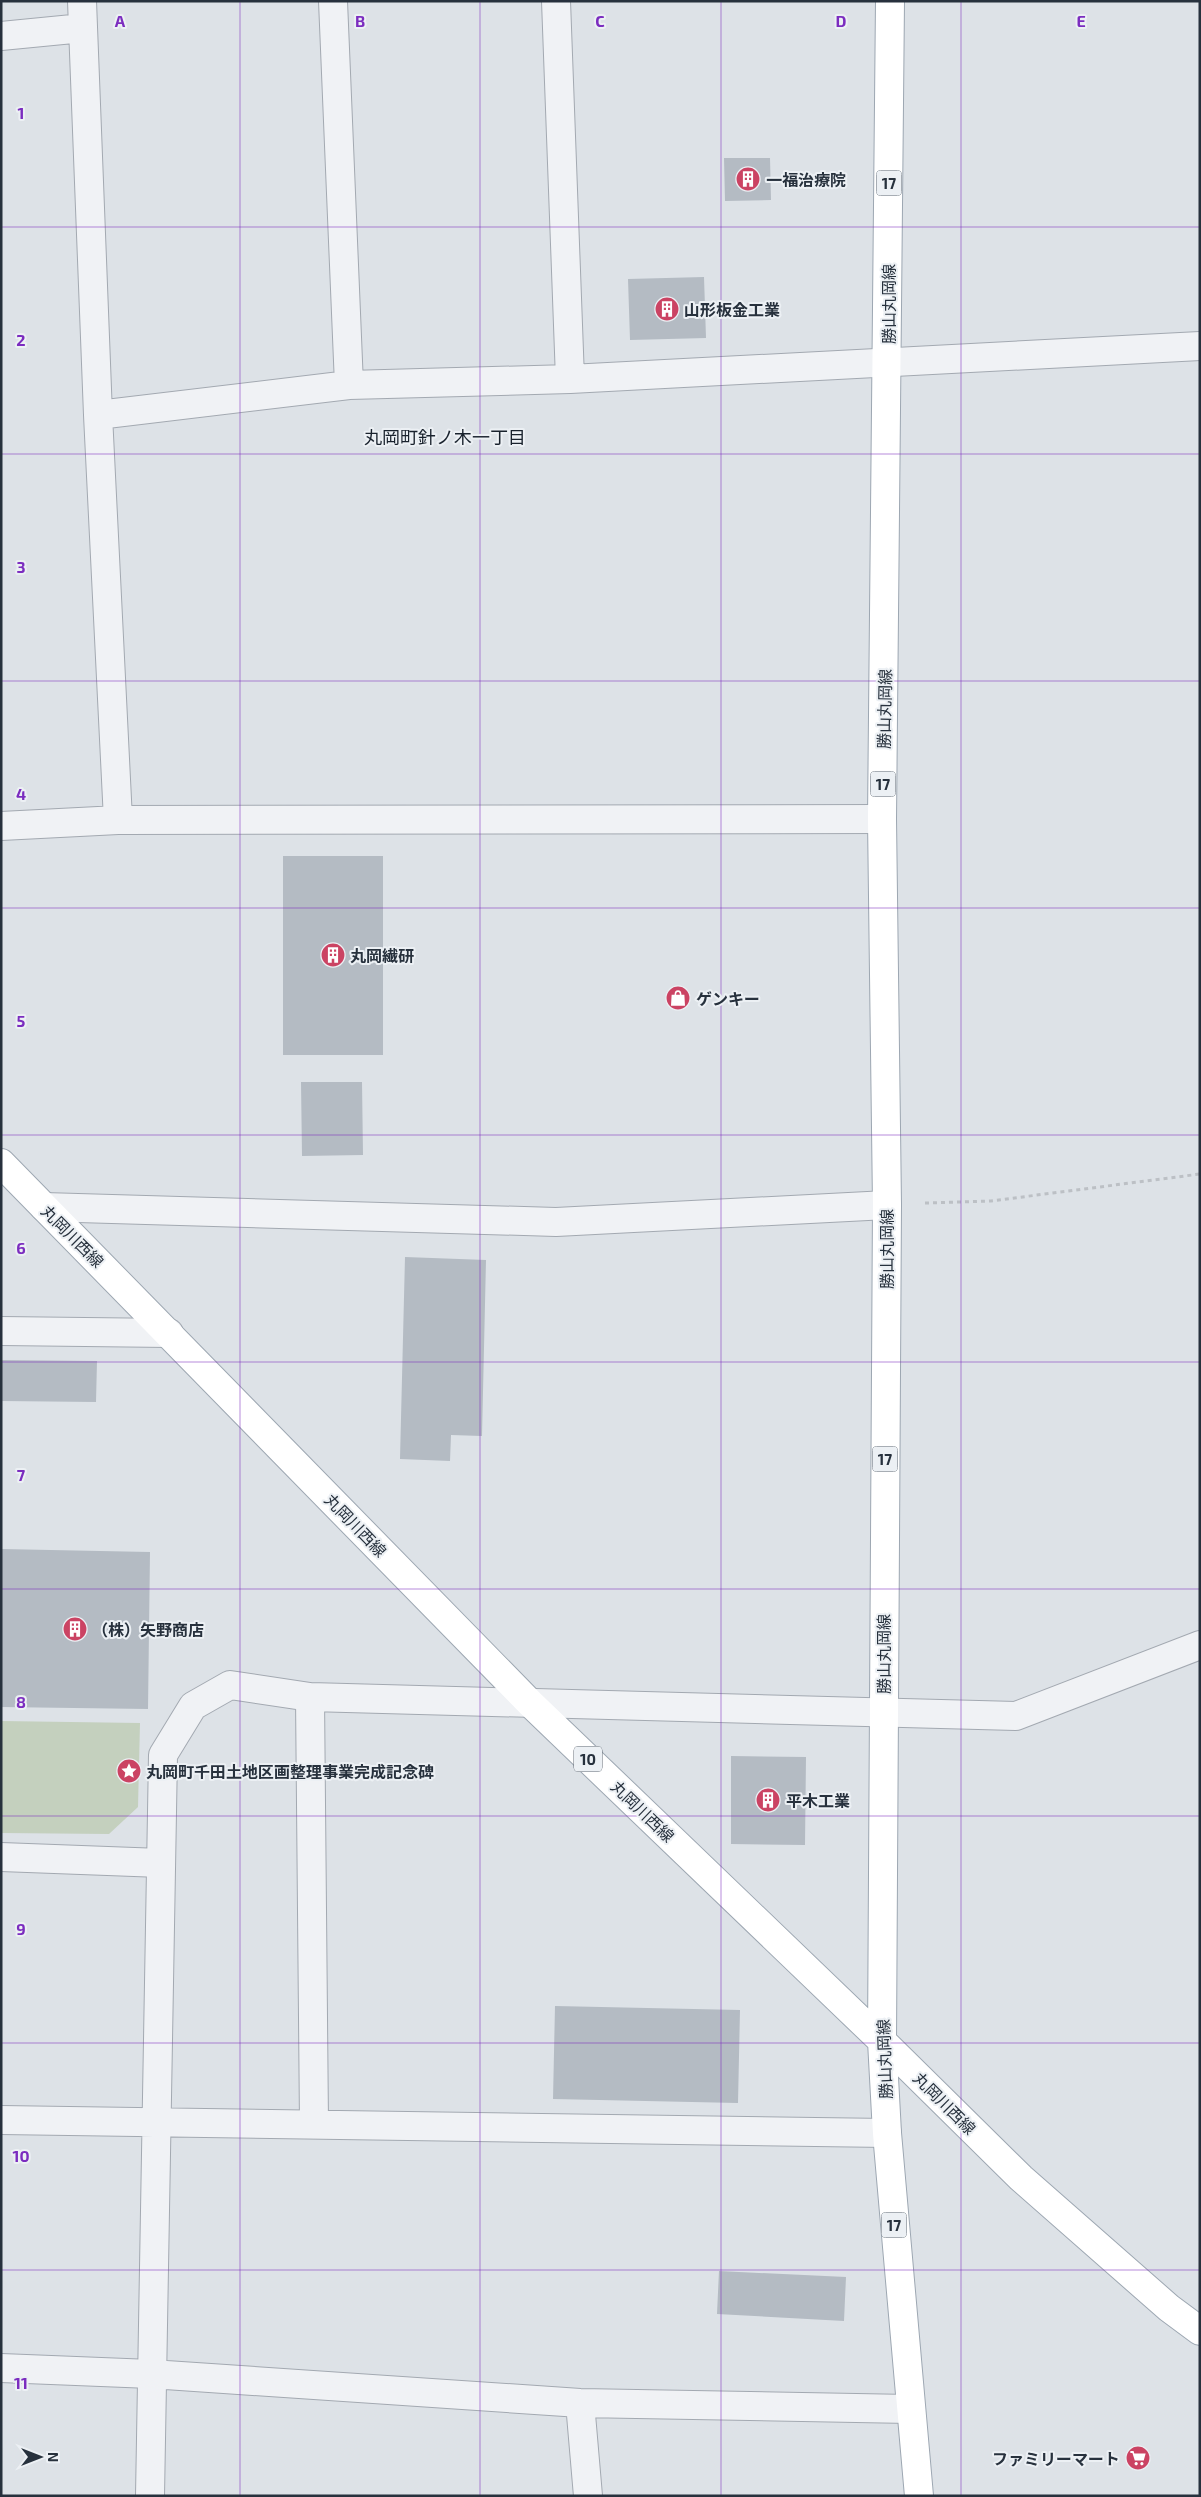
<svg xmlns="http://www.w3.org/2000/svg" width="1201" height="2497" font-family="'Exo 2','Noto Sans JP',sans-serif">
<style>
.green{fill:#c4d0be}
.building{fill:#b4bbc3}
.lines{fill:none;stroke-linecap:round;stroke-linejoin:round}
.minor-casing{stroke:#a3a9b1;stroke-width:30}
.major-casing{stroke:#9da7b2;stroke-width:30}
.path{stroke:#bcc0c5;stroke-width:3;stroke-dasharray:4 4;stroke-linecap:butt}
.minor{stroke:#f0f2f5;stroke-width:28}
.major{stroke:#fff;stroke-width:28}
.grid{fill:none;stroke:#7b2cbf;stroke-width:1;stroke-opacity:0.55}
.labels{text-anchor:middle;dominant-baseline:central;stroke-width:4;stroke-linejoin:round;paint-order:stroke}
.shield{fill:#ecf0f4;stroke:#626a74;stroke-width:1}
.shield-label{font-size:15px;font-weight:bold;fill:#27313d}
.poi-label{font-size:16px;font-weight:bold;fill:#27313d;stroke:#ecf0f4;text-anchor:start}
.street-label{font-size:16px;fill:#27313d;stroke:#ecf0f4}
.neighbourhood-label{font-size:18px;fill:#19222d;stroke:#ecf0f4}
.grid-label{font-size:16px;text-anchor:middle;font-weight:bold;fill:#7b2cbf;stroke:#ecf0f4;stroke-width:4;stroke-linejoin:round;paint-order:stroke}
</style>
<rect width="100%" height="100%" fill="#dde2e7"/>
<path class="green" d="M 1,1721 L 140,1723 L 138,1807 L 109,1834 L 1,1833 Z"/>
<path class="building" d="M 724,158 L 770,158 L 771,200 L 725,201 Z
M 704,277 L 706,338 L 630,340 L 628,279 Z
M 283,856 L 383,856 L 383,1055 L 283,1055 Z
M 301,1082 L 362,1082 L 363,1155 L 302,1156 Z
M 405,1257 L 486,1260 L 482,1436 L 451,1435 L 450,1461 L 400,1459 Z
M 1,1360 L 97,1361 L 96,1402 L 1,1401 Z
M 1,1549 L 150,1552 L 148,1709 L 1,1707 Z
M 731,1756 L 806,1757 L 805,1845 L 731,1844 Z
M 555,2006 L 740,2010 L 738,2103 L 553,2099 Z
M 719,2271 L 846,2277 L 844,2321 L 717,2314 Z"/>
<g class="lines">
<defs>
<path id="minor" d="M 333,1 L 349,385
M 556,1 L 570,379
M 1,36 L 83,28
M 98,415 L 349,385 L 570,379 L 1200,346
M 118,820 L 882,819
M 1,826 L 118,820 L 98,415 L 82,1
M 44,1207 L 556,1222 L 887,1205
M 1,1331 L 169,1333
M 310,1697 L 314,2124
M 1,1857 L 161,1863
M 1,2120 L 887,2133
M 1,2368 L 151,2374 L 580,2403 L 910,2409
M 580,2403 L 588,2496
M 150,2496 L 163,1755 L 193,1706 L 230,1685 L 310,1697 L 1016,1716 L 1200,1645"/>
<path id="major" d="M 890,1 L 882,819 L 887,1205 L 882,2041 L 887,2133 L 919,2496
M 1,1163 L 530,1703 L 882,2041 L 1021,2178 L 1169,2308 L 1200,2331"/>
</defs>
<use href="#minor" class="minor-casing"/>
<use href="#major" class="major-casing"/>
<path class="path" d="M 925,1203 L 991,1201 L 1200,1174"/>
<use href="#minor" class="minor"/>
<use href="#major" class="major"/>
</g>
<path class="grid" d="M 240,1 L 240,2496M 480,1 L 480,2496M 721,1 L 721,2496M 961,1 L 961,2496M 1,227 L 1200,227M 1,454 L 1200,454M 1,681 L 1200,681M 1,908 L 1200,908M 1,1135 L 1200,1135M 1,1362 L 1200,1362M 1,1589 L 1200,1589M 1,1816 L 1200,1816M 1,2043 L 1200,2043M 1,2270 L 1200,2270"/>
<defs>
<symbol id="building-disc" viewBox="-11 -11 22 22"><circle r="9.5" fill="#cb4363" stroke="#ecf0f4"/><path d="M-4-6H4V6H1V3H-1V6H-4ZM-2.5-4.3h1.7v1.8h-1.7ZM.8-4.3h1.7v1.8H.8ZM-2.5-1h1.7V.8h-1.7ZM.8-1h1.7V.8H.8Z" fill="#fff"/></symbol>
<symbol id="shop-disc" viewBox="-11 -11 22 22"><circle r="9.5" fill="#cb4363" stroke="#ecf0f4"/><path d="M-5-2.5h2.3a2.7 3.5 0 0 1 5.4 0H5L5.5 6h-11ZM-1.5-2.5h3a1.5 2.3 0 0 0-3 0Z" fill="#fff"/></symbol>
<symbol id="sight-disc" viewBox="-11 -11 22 22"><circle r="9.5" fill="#cb4363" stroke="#ecf0f4"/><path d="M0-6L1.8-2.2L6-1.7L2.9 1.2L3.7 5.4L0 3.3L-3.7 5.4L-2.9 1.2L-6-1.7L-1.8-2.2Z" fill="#fff"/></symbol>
<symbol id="supermarket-disc" viewBox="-11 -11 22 22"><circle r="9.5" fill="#cb4363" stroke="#ecf0f4"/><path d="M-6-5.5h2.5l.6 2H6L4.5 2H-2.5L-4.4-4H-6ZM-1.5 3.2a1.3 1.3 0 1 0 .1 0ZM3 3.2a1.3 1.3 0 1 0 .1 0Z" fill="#fff"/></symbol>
</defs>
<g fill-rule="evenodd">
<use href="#building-disc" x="734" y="165" width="28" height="28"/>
<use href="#building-disc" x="653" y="295" width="28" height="28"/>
<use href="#building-disc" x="319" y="941" width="28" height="28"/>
<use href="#shop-disc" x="664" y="984" width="28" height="28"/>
<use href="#building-disc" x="61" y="1615" width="28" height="28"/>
<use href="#sight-disc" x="115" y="1757" width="28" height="28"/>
<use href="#building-disc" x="754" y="1786" width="28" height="28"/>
<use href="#supermarket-disc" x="1124" y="2444" width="28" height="28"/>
</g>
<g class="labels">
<g class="shield">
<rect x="876.5" y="170.5" width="25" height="25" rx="4"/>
<rect x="870.5" y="771.5" width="25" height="25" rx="4"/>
<rect x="872.5" y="1446.5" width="25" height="25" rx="4"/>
<rect x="574" y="1746.5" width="28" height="25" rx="4"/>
<rect x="881.5" y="2212.5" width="25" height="25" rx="4"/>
</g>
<g class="shield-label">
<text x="889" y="183">17</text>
<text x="883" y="784">17</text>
<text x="885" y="1459">17</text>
<text x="588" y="1759">10</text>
<text x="894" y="2225">17</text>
</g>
<g class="poi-label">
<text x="766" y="179">一福治療院</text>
<text x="684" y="309">山形板金工業</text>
<text x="350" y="955">丸岡繊研</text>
<text x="696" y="998">ゲンキー</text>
<text x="92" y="1629">（株）矢野商店</text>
<text x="146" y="1771">丸岡町千田土地区画整理事業完成記念碑</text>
<text x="786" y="1800">平木工業</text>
<text x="1120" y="2458" text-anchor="end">ファミリーマート</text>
</g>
<g class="street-label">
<text transform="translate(888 304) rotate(-90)">勝山丸岡線</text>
<text transform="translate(884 709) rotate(-89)">勝山丸岡線</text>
<text transform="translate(73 1236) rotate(45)">丸岡川西線</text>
<text transform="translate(886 1249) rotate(-90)">勝山丸岡線</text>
<text transform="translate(356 1525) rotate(46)">丸岡川西線</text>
<text transform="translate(883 1654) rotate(-90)">勝山丸岡線</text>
<text transform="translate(643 1811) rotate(44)">丸岡川西線</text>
<text transform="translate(884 2059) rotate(-92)">勝山丸岡線</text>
<text transform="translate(945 2103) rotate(45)">丸岡川西線</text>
</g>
<g class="neighbourhood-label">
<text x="445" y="437">丸岡町針ノ木一丁目</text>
</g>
</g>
<g class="grid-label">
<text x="120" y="27">A</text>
<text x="360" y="27">B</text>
<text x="600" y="27">C</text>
<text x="841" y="27">D</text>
<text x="1081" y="27">E</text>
<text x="21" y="119">1</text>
<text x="21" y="346">2</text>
<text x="21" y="573">3</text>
<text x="21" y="800">4</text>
<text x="21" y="1027">5</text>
<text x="21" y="1254">6</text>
<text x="21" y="1481">7</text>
<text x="21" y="1708">8</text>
<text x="21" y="1935">9</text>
<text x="21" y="2162">10</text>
<text x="21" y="2389">11</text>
</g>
<rect width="1201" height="2497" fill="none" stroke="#27313d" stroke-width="5"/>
<g transform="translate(40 2457) rotate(90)" stroke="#ecf0f4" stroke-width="4" paint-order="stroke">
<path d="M0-4L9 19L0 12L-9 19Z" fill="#27313d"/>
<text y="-8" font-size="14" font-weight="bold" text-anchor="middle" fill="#27313d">N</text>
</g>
</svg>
